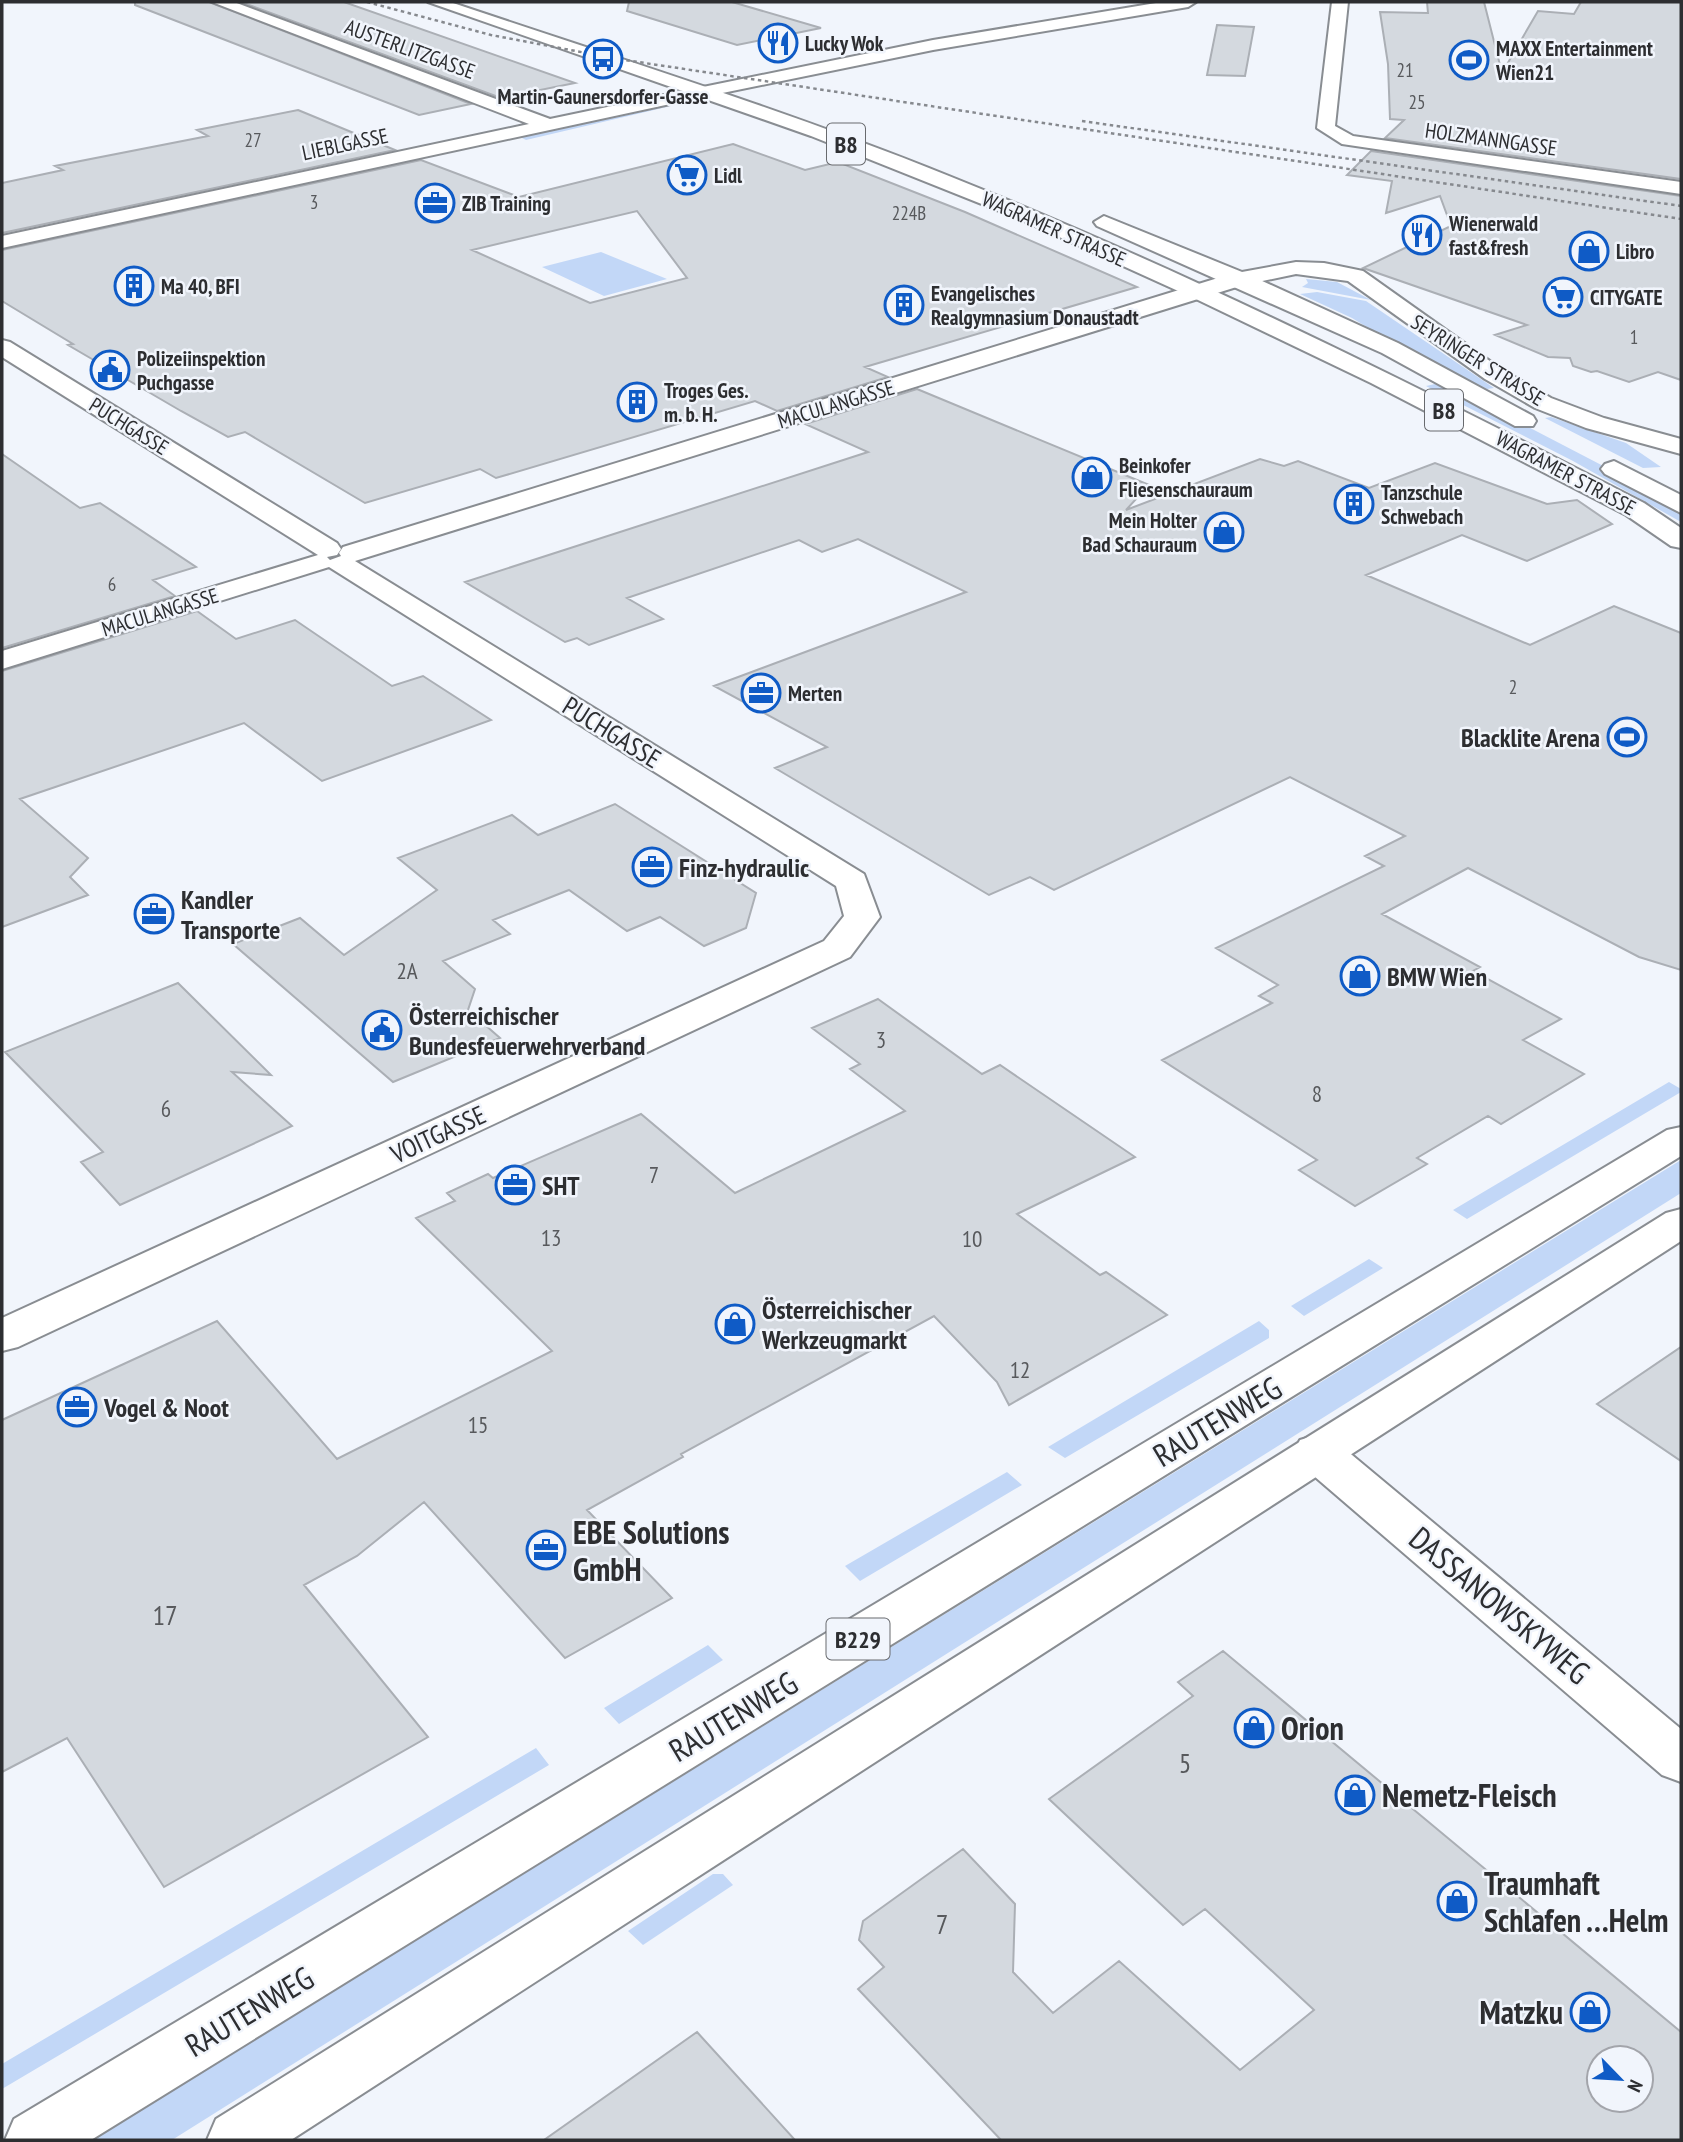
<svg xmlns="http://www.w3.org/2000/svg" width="1683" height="2142" font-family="'PT Sans Narrow',sans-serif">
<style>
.green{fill:#c2d7f7}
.building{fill:#d4d9df;stroke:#abafb5;stroke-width:2;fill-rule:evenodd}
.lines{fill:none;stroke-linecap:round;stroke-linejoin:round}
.minor-casing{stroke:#898d92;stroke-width:4}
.tertiary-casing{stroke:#898d92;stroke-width:4}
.primary-casing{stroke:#898d92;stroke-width:4}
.minor{fill:#fff;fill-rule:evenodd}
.tertiary{fill:#fff;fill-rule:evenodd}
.primary{fill:#fff;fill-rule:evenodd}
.rail{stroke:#86898e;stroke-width:2.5;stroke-dasharray:3.5 3.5;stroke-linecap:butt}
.labels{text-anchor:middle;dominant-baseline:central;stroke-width:5;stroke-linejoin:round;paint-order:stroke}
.far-number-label{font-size:19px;fill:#57595c}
.far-poi-label{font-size:21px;font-weight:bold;fill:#2d2e31;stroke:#f1f5fc;text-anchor:start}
.far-street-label{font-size:21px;fill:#2d2e31;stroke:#f1f5fc}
.number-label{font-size:23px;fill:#57595c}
.shield{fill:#f1f5fc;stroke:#686a6e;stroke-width:2}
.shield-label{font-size:24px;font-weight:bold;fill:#2d2e31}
.street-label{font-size:26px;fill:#2d2e31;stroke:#f1f5fc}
.poi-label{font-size:26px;font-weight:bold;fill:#2d2e31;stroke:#f1f5fc;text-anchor:start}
.near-number-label{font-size:28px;fill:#57595c}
.near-street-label{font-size:32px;fill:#2d2e31;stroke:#f1f5fc}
.near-poi-label{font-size:32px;font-weight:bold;fill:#2d2e31;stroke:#f1f5fc;text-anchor:start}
</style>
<rect width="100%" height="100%" fill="#f1f5fc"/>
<path class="green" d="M 688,102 L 526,140 L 520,137 L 527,133 L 556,130 Z
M 601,252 L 667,279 L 604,296 L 542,267 Z
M 1306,279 L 1337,282 L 1371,300 L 1302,287 L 1308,283 Z
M 1317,292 L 1366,301 L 1494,388 L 1487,389 L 1396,345 L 1352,318 L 1300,294 Z
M 1435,384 L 1511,418 L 1661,496 L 1681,509 L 1681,522 L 1573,461 L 1426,386 Z
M 1551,417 L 1626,443 L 1661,467 L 1643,468 L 1545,418 Z
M 1669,1082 L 1681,1089 L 1681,1092 L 1467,1219 L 1453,1210 Z
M 1681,1160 L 1681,1193 L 172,2140 L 92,2140 Z
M 1369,1259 L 1383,1268 L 1304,1316 L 1291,1306 Z
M 1259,1321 L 1269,1330 L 1269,1338 L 1065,1458 L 1048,1447 Z
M 1007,1472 L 1022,1485 L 860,1581 L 845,1566 Z
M 708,1645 L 723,1660 L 619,1724 L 604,1708 Z
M 536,1748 L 549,1765 L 2,2089 L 2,2064 Z
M 713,1874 L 723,1874 L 733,1885 L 643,1945 L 628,1931 Z"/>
<path class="building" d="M 135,2 L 209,2 L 471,104 L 419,115 L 135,5 Z
M 241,2 L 344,2 L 575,83 L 501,98 Z
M 629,2 L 732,2 L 821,28 L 737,45 L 627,11 Z
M 1427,2 L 1484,2 L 1502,73 L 1538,11 L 1574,14 L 1581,2 L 1681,2 L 1681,179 L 1385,138 L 1404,120 L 1390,119 L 1388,64 L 1380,12 L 1428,13 Z
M 1217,25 L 1254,27 L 1245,76 L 1207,75 Z
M 298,110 L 395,150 L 2,233 L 2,183 L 63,170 L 55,166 L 208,136 L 197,130 Z
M 733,144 L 805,170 L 838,162 L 965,212 L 1137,287 L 865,367 L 888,377 L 777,411 L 755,401 L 496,478 L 480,469 L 365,503 L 245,432 L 228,437 L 181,411 L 68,345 L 73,344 L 2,301 L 2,250 L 421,160 L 519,197 ZM 637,211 L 687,278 L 590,303 L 472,250 Z
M 1371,151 L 1681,196 L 1681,380 L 1658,372 L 1629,382 L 1597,371 L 1591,372 L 1573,366 L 1570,358 L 1548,357 L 1495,335 L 1527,325 L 1363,268 L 1451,226 L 1440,196 L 1386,213 L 1392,181 L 1347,175 Z
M 917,389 L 1149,485 L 1126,510 L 1260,459 L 1284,466 L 1298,461 L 1369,488 L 1435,463 L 1547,504 L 1577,500 L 1612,524 L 1527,561 L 1462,535 L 1366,575 L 1530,645 L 1614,606 L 1681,633 L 1681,970 L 1639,957 L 1468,868 L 1382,914 L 1480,967 L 1473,971 L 1561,1019 L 1523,1040 L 1584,1074 L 1501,1124 L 1488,1116 L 1417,1158 L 1427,1164 L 1355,1206 L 1299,1170 L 1317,1160 L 1162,1060 L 1272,1003 L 1259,996 L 1278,985 L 1216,948 L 1384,866 L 1365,856 L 1405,836 L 1290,777 L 1054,890 L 1030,877 L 989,895 L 775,768 L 827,747 L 714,686 L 966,592 L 858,539 L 822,552 L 799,540 L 627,598 L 663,619 L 589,645 L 577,638 L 565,642 L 465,582 L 868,452 L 805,424 Z
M 2,454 L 80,508 L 100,503 L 196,567 L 153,580 L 175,596 L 2,648 Z
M 197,611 L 236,639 L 295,620 L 392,686 L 423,676 L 491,720 L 322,781 L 244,723 L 20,799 L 88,858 L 70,877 L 88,895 L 2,927 L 2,671 Z
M 615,804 L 756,893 L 746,928 L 704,946 L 660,917 L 627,931 L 569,890 L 493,920 L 510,934 L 443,961 L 475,989 L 468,1010 L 500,1038 L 393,1082 L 233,944 L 300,918 L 344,955 L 437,890 L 398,858 L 512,815 L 538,835 Z
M 178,983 L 271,1075 L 232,1072 L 292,1126 L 120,1205 L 81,1162 L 103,1152 L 5,1052 Z
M 878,999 L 982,1074 L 1000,1065 L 1135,1157 L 1017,1214 L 1100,1275 L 1106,1272 L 1167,1315 L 1009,1405 L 997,1382 L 934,1316 L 681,1454 L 683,1457 L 587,1510 L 672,1598 L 565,1658 L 424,1502 L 357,1556 L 304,1585 L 428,1737 L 164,1887 L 67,1738 L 2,1772 L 2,1420 L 217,1321 L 337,1459 L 552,1351 L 416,1218 L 455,1201 L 447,1193 L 488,1174 L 493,1178 L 641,1114 L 735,1193 L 905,1111 L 850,1069 L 860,1064 L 812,1028 Z
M 1681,1347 L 1681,1461 L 1597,1404 Z
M 1223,1651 L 1681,2032 L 1681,2140 L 1001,2140 L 858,1989 L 884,1967 L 859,1940 L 863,1921 L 963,1849 L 1015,1904 L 1013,1972 L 1053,2013 L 1119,1961 L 1240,2070 L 1314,2010 L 1205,1909 L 1183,1925 L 1049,1799 L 1193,1696 L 1178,1682 ZM 1599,2058 L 1641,2058 L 1641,2100 L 1599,2100 Z
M 697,2032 L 795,2140 L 544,2140 Z"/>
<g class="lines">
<defs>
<path id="minor" d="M 212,2 L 234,2 L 550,119 L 698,88 L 707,93 L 698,98 L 2,248 L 2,236 L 529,124 Z
M 1332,2 L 1348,2 L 1335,126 L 1353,136 L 1374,139 L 1681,182 L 1681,194 L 1342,144 L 1317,128 Z
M 1296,262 L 1324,263 L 1363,271 L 1501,369 L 1551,398 L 1604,418 L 1681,439 L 1681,454 L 1586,428 L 1535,408 L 1485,379 L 1348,281 L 1296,274 L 1243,285 L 355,561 L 864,874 L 880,917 L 850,957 L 18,1347 L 2,1351 L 2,1318 L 824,941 L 844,916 L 836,886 L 329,567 L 2,669 L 2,651 L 318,555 L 2,357 L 2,340 L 10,342 L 337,543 L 341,549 L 337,555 L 327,557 L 330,560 L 341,556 L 339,553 L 343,547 L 1231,274 Z
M 1317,1435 L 1334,1440 L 1681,1729 L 1681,1782 L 1662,1775 L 1300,1464 L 1294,1452 L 1300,1440 Z"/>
<path id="tertiary" d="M 1162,2 L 1196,2 L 1188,7 L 933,50 L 698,98 L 689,93 L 698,88 L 933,40 Z"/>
<path id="primary" d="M 428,2 L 450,2 C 617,58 785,110 949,176 C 1187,271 1417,386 1644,503 L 1681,528 L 1681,548 L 1671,546 L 1626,515 L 1371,383 L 1198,300 L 1024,221 L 811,136 Z
M 1104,216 L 1247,274 L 1398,343 L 1533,416 L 1536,421 L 1533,426 L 1515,426 L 1382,353 L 1097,226 L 1094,222 Z
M 1614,461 L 1681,495 L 1681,513 L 1605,474 L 1601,469 L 1605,464 Z
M 1681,1127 L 1681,1156 L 91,2140 L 5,2140 L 14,2119 L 1667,1130 Z
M 1681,1209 L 1681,1241 L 291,2140 L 207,2140 L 216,2119 L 1666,1213 Z"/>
</defs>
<use href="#minor" class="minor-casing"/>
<use href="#tertiary" class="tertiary-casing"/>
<use href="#primary" class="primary-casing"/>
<use href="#minor" class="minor"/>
<use href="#tertiary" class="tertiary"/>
<use href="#primary" class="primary"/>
<path class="rail" d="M 367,2 L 491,35 L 618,59 L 1681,219
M 1082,121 L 1681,206"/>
</g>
<defs>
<symbol id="restaurant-ring" viewBox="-11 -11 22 22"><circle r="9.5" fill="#f1f5fc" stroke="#0f5bc6" stroke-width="1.5"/><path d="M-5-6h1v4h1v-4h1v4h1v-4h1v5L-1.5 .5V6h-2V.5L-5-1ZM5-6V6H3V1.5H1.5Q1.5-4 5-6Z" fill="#0f5bc6"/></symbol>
<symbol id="bus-ring" viewBox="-11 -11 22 22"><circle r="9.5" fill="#f1f5fc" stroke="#0f5bc6" stroke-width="1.5"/><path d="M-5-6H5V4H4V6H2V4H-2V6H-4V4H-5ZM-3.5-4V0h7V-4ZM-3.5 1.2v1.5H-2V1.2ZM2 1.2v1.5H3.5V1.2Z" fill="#0f5bc6"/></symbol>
<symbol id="stadium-ring" viewBox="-11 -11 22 22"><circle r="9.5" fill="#f1f5fc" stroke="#0f5bc6" stroke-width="1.5"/><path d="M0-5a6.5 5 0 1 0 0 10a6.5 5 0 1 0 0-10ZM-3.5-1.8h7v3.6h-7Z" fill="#0f5bc6"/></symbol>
<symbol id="supermarket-ring" viewBox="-11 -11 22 22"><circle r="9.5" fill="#f1f5fc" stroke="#0f5bc6" stroke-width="1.5"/><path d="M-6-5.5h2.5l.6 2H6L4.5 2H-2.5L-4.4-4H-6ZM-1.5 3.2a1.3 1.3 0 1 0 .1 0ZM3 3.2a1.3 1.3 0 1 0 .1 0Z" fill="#0f5bc6"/></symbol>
<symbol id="office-ring" viewBox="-11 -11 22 22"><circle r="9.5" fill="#f1f5fc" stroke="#0f5bc6" stroke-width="1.5"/><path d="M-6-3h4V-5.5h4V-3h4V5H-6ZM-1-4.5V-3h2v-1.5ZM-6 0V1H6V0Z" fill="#0f5bc6"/></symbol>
<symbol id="shop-ring" viewBox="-11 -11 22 22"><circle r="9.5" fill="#f1f5fc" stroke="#0f5bc6" stroke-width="1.5"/><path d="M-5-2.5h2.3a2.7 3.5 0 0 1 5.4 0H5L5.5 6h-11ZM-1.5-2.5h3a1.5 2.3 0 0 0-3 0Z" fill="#0f5bc6"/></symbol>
<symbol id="building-ring" viewBox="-11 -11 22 22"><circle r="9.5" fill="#f1f5fc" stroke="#0f5bc6" stroke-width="1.5"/><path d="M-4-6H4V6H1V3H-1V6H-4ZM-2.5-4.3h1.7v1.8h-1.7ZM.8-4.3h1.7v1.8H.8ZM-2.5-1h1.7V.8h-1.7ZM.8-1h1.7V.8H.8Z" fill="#0f5bc6"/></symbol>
<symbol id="civic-ring" viewBox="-11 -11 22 22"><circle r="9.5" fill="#f1f5fc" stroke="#0f5bc6" stroke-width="1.5"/><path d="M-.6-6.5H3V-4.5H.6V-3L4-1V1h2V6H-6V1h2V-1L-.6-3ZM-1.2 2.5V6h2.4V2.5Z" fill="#0f5bc6"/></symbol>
</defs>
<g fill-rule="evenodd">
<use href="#restaurant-ring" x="756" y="21" width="44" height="44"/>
<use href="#bus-ring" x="581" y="37" width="44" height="44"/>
<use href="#stadium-ring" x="1447" y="38" width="44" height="44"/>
<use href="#supermarket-ring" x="665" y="153" width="44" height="44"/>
<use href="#office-ring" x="413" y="181" width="44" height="44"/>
<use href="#restaurant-ring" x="1400" y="213" width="44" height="44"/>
<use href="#shop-ring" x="1567" y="229" width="44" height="44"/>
<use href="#building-ring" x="112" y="264" width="44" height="44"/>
<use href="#supermarket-ring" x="1541" y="275" width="44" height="44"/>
<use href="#building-ring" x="882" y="283" width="44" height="44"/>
<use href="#civic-ring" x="88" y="348" width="44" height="44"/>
<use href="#building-ring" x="615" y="380" width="44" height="44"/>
<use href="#shop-ring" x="1070" y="455" width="44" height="44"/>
<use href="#building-ring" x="1332" y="482" width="44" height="44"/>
<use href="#shop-ring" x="1202" y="510" width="44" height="44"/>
<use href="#office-ring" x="739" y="671" width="44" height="44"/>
<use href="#stadium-ring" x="1605" y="715" width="44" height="44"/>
<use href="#office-ring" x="630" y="845" width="44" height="44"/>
<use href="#office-ring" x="132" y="892" width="44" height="44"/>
<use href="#shop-ring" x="1338" y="954" width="44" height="44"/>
<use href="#civic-ring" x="360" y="1008" width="44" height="44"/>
<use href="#office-ring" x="493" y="1163" width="44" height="44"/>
<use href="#shop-ring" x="713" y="1302" width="44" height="44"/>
<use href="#office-ring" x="55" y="1385" width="44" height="44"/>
<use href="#office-ring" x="524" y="1528" width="44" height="44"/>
<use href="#shop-ring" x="1232" y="1706" width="44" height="44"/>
<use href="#shop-ring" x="1333" y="1773" width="44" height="44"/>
<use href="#shop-ring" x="1435" y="1879" width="44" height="44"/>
<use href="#shop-ring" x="1568" y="1990" width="44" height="44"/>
</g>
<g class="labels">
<g class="far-number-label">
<text x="1405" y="70">21</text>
<text x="1417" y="102">25</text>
<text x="253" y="140">27</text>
<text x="314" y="202">3</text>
<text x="909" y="213">224B</text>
<text x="1634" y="337">1</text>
<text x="112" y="584">6</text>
<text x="1513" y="687">2</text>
</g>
<g class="far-poi-label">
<text x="805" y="43">Lucky Wok</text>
<text x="1496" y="48">MAXX Entertainment<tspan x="1496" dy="24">Wien21</tspan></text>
<text x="603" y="96" text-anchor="middle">Martin-Gaunersdorfer-Gasse</text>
<text x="714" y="175">Lidl</text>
<text x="462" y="203">ZIB Training</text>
<text x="1449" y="223">Wienerwald<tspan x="1449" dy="24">fast&amp;fresh</tspan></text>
<text x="1616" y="251">Libro</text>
<text x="161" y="286">Ma 40, BFI</text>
<text x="931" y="293">Evangelisches<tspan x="931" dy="24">Realgymnasium Donaustadt</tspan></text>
<text x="1590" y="297">CITYGATE</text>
<text x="137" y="358">Polizeiinspektion<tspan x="137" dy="24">Puchgasse</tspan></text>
<text x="664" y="390">Troges Ges.<tspan x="664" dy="24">m. b. H.</tspan></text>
<text x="1119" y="465">Beinkofer<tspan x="1119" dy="24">Fliesenschauraum</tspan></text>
<text x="1381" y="492">Tanzschule<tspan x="1381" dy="24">Schwebach</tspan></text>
<text x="1197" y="520" text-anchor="end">Mein Holter<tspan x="1197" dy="24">Bad Schauraum</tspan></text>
<text x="788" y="693">Merten</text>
</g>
<g class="far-street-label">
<text transform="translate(410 49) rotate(20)">AUSTERLITZGASSE</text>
<text transform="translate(1491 139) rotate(8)">HOLZMANNGASSE</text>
<text transform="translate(345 144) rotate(-12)">LIEBLGASSE</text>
<text transform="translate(1054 229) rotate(24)">WAGRAMER STRASSE</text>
<text transform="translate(1478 360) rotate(32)">SEYRINGER STRASSE</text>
<text transform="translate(836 404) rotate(-17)">MACULANGASSE</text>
<text transform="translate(129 426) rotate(32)">PUCHGASSE</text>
<text transform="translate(1566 473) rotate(28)">WAGRAMER STRASSE</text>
<text transform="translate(160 612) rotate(-17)">MACULANGASSE</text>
</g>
<g class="number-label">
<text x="407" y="970">2A</text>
<text x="881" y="1039">3</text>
<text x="1317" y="1093">8</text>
<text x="166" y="1108">6</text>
<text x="654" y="1174">7</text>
<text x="551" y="1237">13</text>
<text x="972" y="1238">10</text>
<text x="1020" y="1369">12</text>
<text x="478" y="1424">15</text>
</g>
<g class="shield">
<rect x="827" y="123.5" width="38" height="41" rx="5"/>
<rect x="1425" y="389.5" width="38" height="41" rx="5"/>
<rect x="826.5" y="1618.5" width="63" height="41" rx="5"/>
</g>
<g class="shield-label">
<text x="846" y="144">B8</text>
<text x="1444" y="410">B8</text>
<text x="858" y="1639">B229</text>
</g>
<g class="street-label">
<text transform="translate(612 732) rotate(32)">PUCHGASSE</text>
<text transform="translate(438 1134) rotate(-25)">VOITGASSE</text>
</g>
<g class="poi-label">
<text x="1600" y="737" text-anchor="end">Blacklite Arena</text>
<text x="679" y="867">Finz-hydraulic</text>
<text x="181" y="899">Kandler<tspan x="181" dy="30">Transporte</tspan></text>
<text x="1387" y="976">BMW Wien</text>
<text x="409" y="1015">Österreichischer<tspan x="409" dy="30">Bundesfeuerwehrverband</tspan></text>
<text x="542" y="1185">SHT</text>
<text x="762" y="1309">Österreichischer<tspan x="762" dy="30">Werkzeugmarkt</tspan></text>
<text x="104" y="1407">Vogel &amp; Noot</text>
</g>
<g class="near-number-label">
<text x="165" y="1614">17</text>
<text x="1185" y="1762">5</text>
<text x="942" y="1923">7</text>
</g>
<g class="near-street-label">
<text transform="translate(1217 1421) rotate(-31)">RAUTENWEG</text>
<text transform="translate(1500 1605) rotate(40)">DASSANOWSKYWEG</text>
<text transform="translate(733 1716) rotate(-31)">RAUTENWEG</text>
<text transform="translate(249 2011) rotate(-31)">RAUTENWEG</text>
</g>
<g class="near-poi-label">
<text x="573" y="1532">EBE Solutions<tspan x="573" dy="37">GmbH</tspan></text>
<text x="1281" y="1728">Orion</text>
<text x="1382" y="1795">Nemetz-Fleisch</text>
<text x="1484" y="1883">Traumhaft<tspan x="1484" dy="37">Schlafen …Helm</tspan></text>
<text x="1563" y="2012" text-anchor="end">Matzku</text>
</g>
</g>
<rect width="1683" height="2142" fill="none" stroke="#2d2e31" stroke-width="7"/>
<g transform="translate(1620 2079) rotate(115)"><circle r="33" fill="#f1f5fc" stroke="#a3a5ab" stroke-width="2"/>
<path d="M0-5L12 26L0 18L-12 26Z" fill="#0f5bc6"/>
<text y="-10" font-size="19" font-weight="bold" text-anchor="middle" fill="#2d2e31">N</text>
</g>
</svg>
